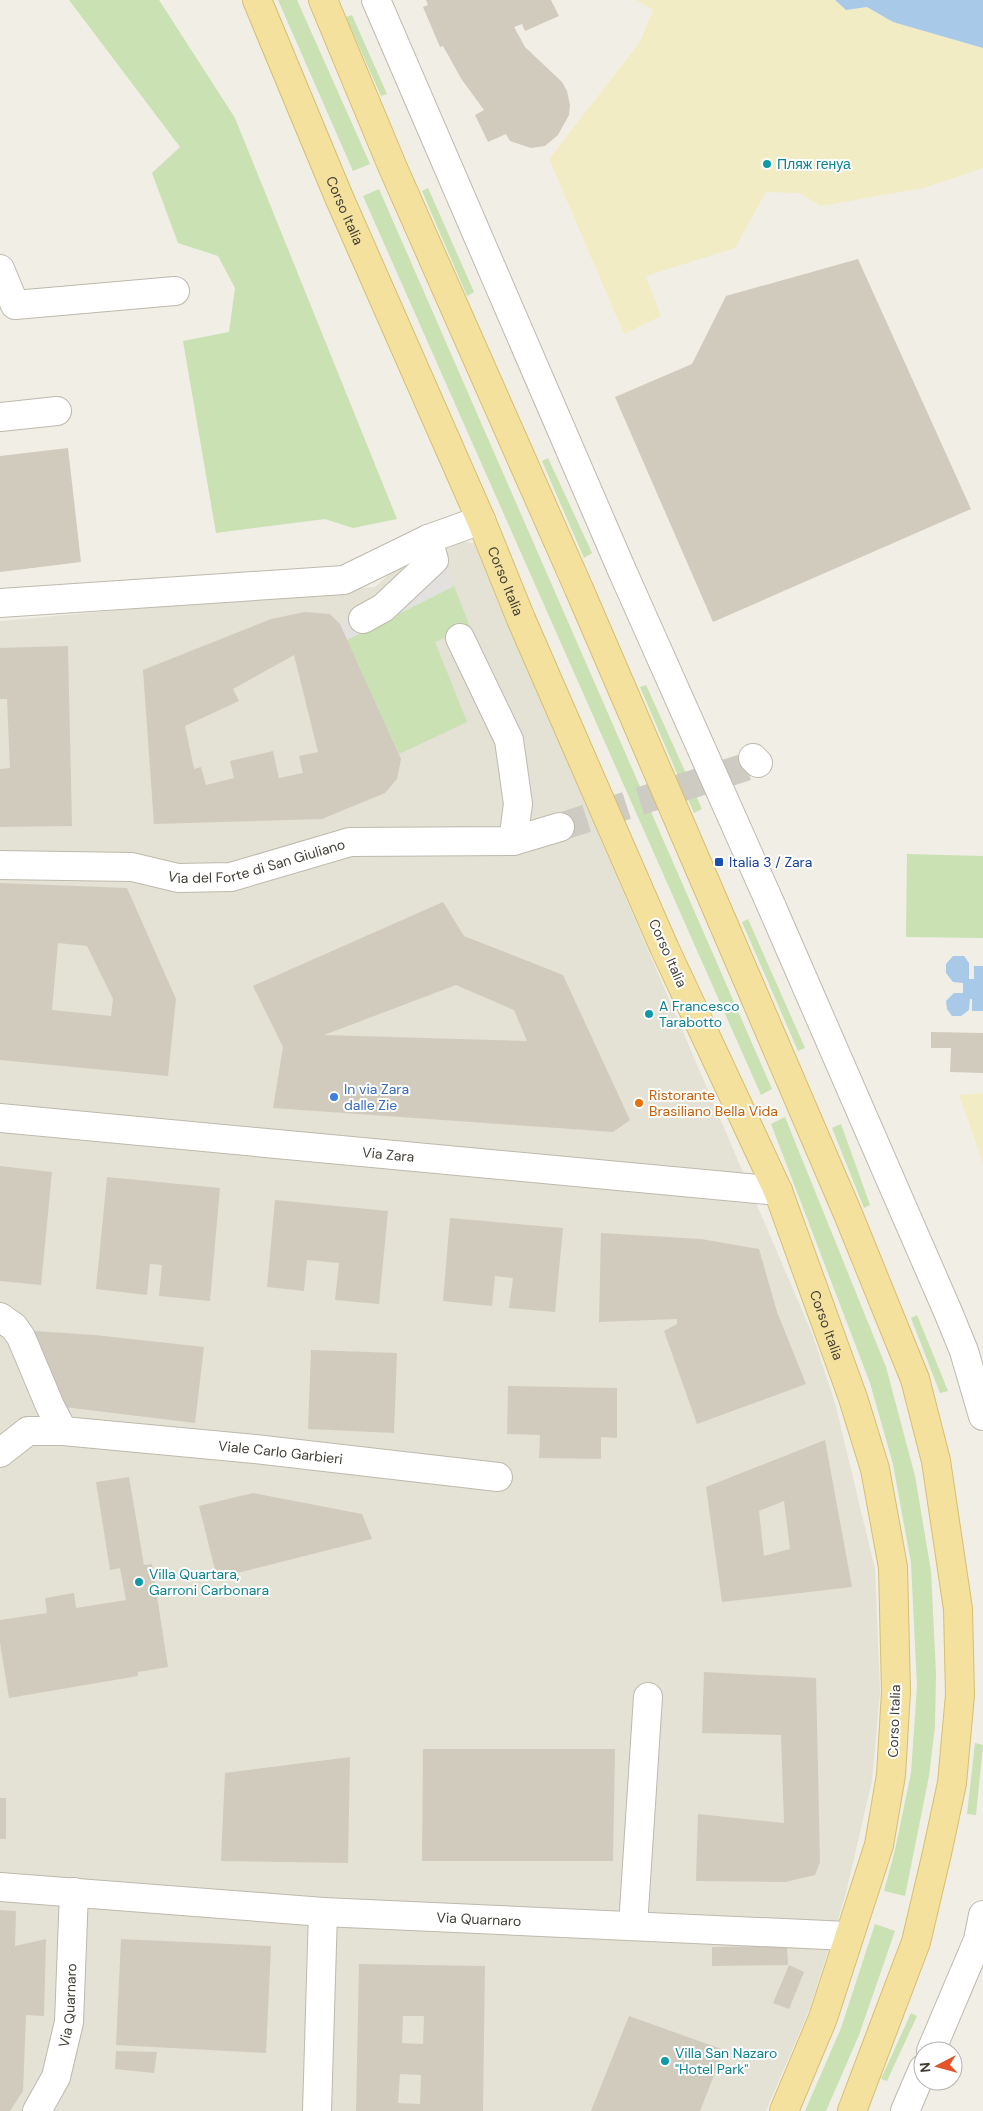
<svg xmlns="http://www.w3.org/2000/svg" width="983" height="2111" font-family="'DM Sans',sans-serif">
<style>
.residential{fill:#e4e1d5}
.green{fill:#c9e1b3}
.sand{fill:#f2ecc5}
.parking{fill:#e2e1de}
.water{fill:#a8c9e8}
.building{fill:#d1cbbd;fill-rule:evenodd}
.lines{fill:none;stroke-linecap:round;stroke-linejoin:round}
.minor-tunnel{stroke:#cecbc3;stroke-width:28;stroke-dasharray:28 14;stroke-linecap:butt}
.minor-casing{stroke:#beb9ad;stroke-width:30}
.major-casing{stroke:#d6bf6f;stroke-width:30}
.minor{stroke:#fff;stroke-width:28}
.major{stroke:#f3e19d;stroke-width:28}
.minor-bridge-casing{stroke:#beb9ad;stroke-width:30;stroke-linecap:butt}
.major-bridge-casing{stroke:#d6bf6f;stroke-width:30;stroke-linecap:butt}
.minor-bridge{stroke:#fff;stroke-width:28}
.major-bridge{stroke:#f3e19d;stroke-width:28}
.culture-dot{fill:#0f9aa8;stroke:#fff;stroke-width:2}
.transit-dot{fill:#1a4fb4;stroke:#fff;stroke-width:2}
.shop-dot{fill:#3f7fe0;stroke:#fff;stroke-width:2}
.food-dot{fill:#e8710a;stroke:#fff;stroke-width:2}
.labels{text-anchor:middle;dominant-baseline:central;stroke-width:4;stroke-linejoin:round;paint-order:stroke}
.culture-label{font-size:14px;fill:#0d838f;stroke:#fff;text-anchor:start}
.street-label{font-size:14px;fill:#433f36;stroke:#fff}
.transit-label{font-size:14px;fill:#164399;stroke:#fff;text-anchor:start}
.shop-label{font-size:14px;fill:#366cbe;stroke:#fff;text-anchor:start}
.food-label{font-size:14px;fill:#c56008;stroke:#fff;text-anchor:start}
</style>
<rect width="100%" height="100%" fill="#f1eee6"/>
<path class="residential" d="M 429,539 L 474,543 L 813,1336 L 835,1403 L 875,1569 L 880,1692 L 872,1781 L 845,1897 L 810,2008 L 766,2111 L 0,2111 L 0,621 L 375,587 Z"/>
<path class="green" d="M 69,0 L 159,0 L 235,118 L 397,519 L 353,528 L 325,519 L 216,533 L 183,341 L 229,332 L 235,288 L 218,256 L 178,243 L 152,173 L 180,147 Z
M 278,0 L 297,0 L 370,164 L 353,171 Z
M 352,15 L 387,94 L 381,96 L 346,17 Z
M 428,188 L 474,292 L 467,296 L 422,191 Z
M 379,189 L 772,1089 L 761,1095 L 363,196 Z
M 548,458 L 592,553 L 584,558 L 542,461 Z
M 454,586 L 470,627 L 435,642 L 467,722 L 399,754 L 347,640 Z
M 646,685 L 702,809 L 694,813 L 640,687 Z
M 907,854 L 983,856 L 983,938 L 906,937 Z
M 748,919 L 805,1048 L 798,1051 L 742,922 Z
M 785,1117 L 886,1367 L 915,1476 L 931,1571 L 936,1673 L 935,1726 L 929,1776 L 905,1896 L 884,1891 L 895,1850 L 911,1773 L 917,1686 L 911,1563 L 893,1464 L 870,1383 L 771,1124 Z
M 841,1124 L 870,1205 L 864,1208 L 832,1128 Z
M 917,1315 L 948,1391 L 940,1393 L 911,1318 Z
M 975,1743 L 983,1745 L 976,1815 L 967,1814 Z
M 875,1924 L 895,1931 L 859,2035 L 826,2111 L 805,2111 L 841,2028 Z
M 911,2013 L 917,2016 L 887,2081 L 881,2079 Z"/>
<path class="sand" d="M 636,0 L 835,0 L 846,10 L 867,7 L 893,22 L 983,48 L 983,168 L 924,188 L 821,206 L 799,193 L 766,192 L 735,248 L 646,276 L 661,316 L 624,334 L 549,159 L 640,42 L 653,10 Z
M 983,1093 L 983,1163 L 959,1095 Z"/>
<path class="parking" d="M 439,540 L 454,586 L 347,640 L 340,624 L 368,611 L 419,552 Z"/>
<path class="water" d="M 835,0 L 983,0 L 983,48 L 893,22 L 867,7 L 846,10 Z
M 953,956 L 964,956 L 969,963 L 969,979 L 974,979 L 974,966 L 983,966 L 983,1011 L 972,1011 L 972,999 L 970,999 L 969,1010 L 961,1016 L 952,1016 L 947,1009 L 946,1001 L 954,993 L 963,993 L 963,983 L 953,982 L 946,973 L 946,964 Z"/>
<path class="building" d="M 426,0 L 551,0 L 559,16 L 525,31 L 522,24 L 514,27 L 525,47 L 562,82 L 567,91 L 570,105 L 569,115 L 558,135 L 545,146 L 531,148 L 510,141 L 506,134 L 488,142 L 475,115 L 484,110 L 462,80 L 443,46 L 440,47 L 423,7 L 428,5 Z
M 858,259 L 971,509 L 713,622 L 615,397 L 692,364 L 726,296 Z
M 68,448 L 81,562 L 0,572 L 0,456 Z
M 305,612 L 330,614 L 340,624 L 401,759 L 397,779 L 385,793 L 322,819 L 154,824 L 143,670 L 271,619 ZM 294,655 L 318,752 L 299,756 L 303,773 L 279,778 L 273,751 L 230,761 L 234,778 L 206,785 L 201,767 L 194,769 L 185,726 L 239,701 L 233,689 Z
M 68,646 L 72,826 L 0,827 L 0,769 L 10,768 L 7,699 L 0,699 L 0,648 Z
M 0,883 L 127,888 L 176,999 L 168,1076 L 0,1060 ZM 58,943 L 87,946 L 113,999 L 111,1016 L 52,1010 Z
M 443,902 L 464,936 L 563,975 L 630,1120 L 613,1132 L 273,1108 L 283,1047 L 253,986 ZM 456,985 L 514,1010 L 527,1041 L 324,1035 Z
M 931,1032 L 983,1033 L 983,1073 L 950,1072 L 951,1048 L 931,1048 Z
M 0,1166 L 52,1172 L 41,1285 L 0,1281 Z
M 107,1177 L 220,1188 L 210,1301 L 159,1296 L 162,1265 L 150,1264 L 147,1295 L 96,1289 Z
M 275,1200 L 388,1211 L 379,1304 L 335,1300 L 339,1263 L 307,1260 L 304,1291 L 267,1287 Z
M 450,1218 L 563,1228 L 555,1312 L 509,1308 L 513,1278 L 495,1276 L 492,1306 L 443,1301 Z
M 601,1233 L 701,1239 L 759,1249 L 777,1312 L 806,1384 L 697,1424 L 664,1331 L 677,1324 L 677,1319 L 599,1322 Z
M 34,1331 L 95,1335 L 204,1347 L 195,1423 L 64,1407 L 39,1357 Z
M 311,1350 L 397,1353 L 394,1433 L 308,1429 Z
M 508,1386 L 617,1388 L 617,1438 L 601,1437 L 601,1459 L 539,1458 L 540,1435 L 507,1434 Z
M 825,1440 L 852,1587 L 722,1602 L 706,1487 ZM 784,1501 L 790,1549 L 764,1556 L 759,1511 Z
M 129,1477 L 144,1565 L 152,1564 L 168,1667 L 138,1672 L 138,1676 L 9,1698 L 0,1643 L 0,1620 L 47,1613 L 45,1598 L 74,1593 L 76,1608 L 126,1600 L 120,1568 L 110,1570 L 96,1482 Z
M 253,1493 L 362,1514 L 372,1539 L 217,1578 L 199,1506 Z
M 704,1672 L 816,1678 L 820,1862 L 815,1875 L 785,1882 L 696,1881 L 698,1814 L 784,1823 L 781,1735 L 702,1733 Z
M 423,1749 L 615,1749 L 613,1861 L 422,1861 Z
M 350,1757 L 348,1863 L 221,1861 L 225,1773 Z
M 0,1798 L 6,1798 L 6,1839 L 0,1839 Z
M 0,1910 L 16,1911 L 15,1946 L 46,1939 L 44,2016 L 26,2015 L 23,2091 L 10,2111 L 0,2111 Z
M 121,1939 L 271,1946 L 266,2053 L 116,2045 Z
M 787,1946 L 788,1965 L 712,1966 L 712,1947 Z
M 359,1964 L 485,1966 L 483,2111 L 356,2111 ZM 403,2016 L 424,2016 L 423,2044 L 402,2043 ZM 400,2074 L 421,2075 L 420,2104 L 398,2103 Z
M 789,1965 L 804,1972 L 789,2009 L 773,2003 Z
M 629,2016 L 724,2050 L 700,2111 L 591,2111 Z
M 116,2051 L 157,2052 L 154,2073 L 115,2069 Z"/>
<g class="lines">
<path class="minor-tunnel" d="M 560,827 L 758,763"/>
<defs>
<g id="minor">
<path d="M 376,0 L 621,568"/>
<path d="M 0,269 L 15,305 L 175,291"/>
<path d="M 0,417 L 57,411"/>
<path d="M 0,603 L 344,580 L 428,539 L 481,520"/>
<path d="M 363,619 L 383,608 L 434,560 L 428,539"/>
<path d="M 460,638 L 509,740 L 518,804 L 513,841"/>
<path d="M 753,758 L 758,763"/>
<path id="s1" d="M 0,865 L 132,867 L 178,878 L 231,877 L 350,842 L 513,841 L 560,827"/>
<path d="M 771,905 L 948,1312 L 964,1351 L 983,1416"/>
<path id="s2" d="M 0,1118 L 778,1191"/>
<path id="s3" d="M 0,1317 L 14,1327 L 21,1337 L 50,1406 L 63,1431 L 255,1449 L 498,1477"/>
<path d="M 0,1453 L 28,1431 L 63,1431"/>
<path id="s4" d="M 0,1887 L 323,1912 L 848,1936"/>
<path d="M 633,1926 L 648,1697"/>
<path d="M 931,2051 L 978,1940 L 983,1915"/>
<path id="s5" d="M 37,2111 L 56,2077 L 69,2022 L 74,1892"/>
<path d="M 317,2111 L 323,1912"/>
<path d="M 905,2111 L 923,2069"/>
</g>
<g id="major">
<path id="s6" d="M 257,0 L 338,195 L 481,520 L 521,619"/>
<path d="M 323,0 L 393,168 L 579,589"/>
<path d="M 723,923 L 848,1214 L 915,1379 L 936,1461 L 958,1609 L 960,1695 L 952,1783 L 937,1853 L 916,1942 L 852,2111"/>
<path id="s7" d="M 664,947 L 778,1191 L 853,1398 L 875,1469 L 893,1567 L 896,1692 L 891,1775 L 879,1845 L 823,2018 L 784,2111"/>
</g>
</defs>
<use href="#minor" class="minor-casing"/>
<use href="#major" class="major-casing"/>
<use href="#minor" class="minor"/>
<use href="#major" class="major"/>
<defs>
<path id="minor-bridge" d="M 621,568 L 771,905"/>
<path id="major-bridge" d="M 579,589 L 723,923
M 521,619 L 664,947"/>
</defs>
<use href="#minor-bridge" class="minor-bridge-casing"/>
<use href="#major-bridge" class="major-bridge-casing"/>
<use href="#minor-bridge" class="minor-bridge"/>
<use href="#major-bridge" class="major-bridge"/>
</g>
<g class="culture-dot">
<circle cx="767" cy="164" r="5"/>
<circle cx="649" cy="1014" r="5"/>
<circle cx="139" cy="1582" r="5"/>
<circle cx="665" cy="2061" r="5"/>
</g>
<rect class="transit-dot" x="714" y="857" width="10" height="10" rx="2.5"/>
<circle class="shop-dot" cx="334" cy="1097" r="5"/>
<circle class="food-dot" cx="639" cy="1103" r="5"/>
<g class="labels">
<g class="culture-label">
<text x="777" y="164">Пляж генуа</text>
<text x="659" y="1006">A Francesco<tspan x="659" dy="16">Tarabotto</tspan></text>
<text x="149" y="1574">Villa Quartara,<tspan x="149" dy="16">Garroni Carbonara</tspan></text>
<text x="675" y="2053">Villa San Nazaro<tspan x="675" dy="16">"Hotel Park"</tspan></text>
</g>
<g class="street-label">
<text stroke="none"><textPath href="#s6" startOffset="228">Corso Italia</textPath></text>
<text stroke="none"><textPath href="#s6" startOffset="632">Corso Italia</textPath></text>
<text stroke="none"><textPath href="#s1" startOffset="260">Via del Forte di San Giuliano</textPath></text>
<text transform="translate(668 953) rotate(66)">Corso Italia</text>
<text stroke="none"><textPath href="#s2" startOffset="390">Via Zara</textPath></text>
<text stroke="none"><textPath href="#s7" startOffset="412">Corso Italia</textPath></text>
<text stroke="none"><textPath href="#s3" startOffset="351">Viale Carlo Garbieri</textPath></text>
<text transform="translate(894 1721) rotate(-88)">Corso Italia</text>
<text stroke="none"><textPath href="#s4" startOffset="480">Via Quarnaro</textPath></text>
<text stroke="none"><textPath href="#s5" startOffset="112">Via Quarnaro</textPath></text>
</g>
<g class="transit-label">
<text x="729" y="862">Italia 3 / Zara</text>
</g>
<g class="shop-label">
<text x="344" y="1089">In via Zara<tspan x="344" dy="16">dalle Zie</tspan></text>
</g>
<g class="food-label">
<text x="649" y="1095">Ristorante<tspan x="649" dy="16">Brasiliano Bella Vida</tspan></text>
</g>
</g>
<g transform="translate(938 2066) rotate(264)"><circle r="24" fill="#ffffff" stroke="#b4b2af"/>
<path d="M0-4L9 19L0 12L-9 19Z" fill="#e3542b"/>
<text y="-8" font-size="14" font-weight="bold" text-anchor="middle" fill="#433f36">N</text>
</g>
</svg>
